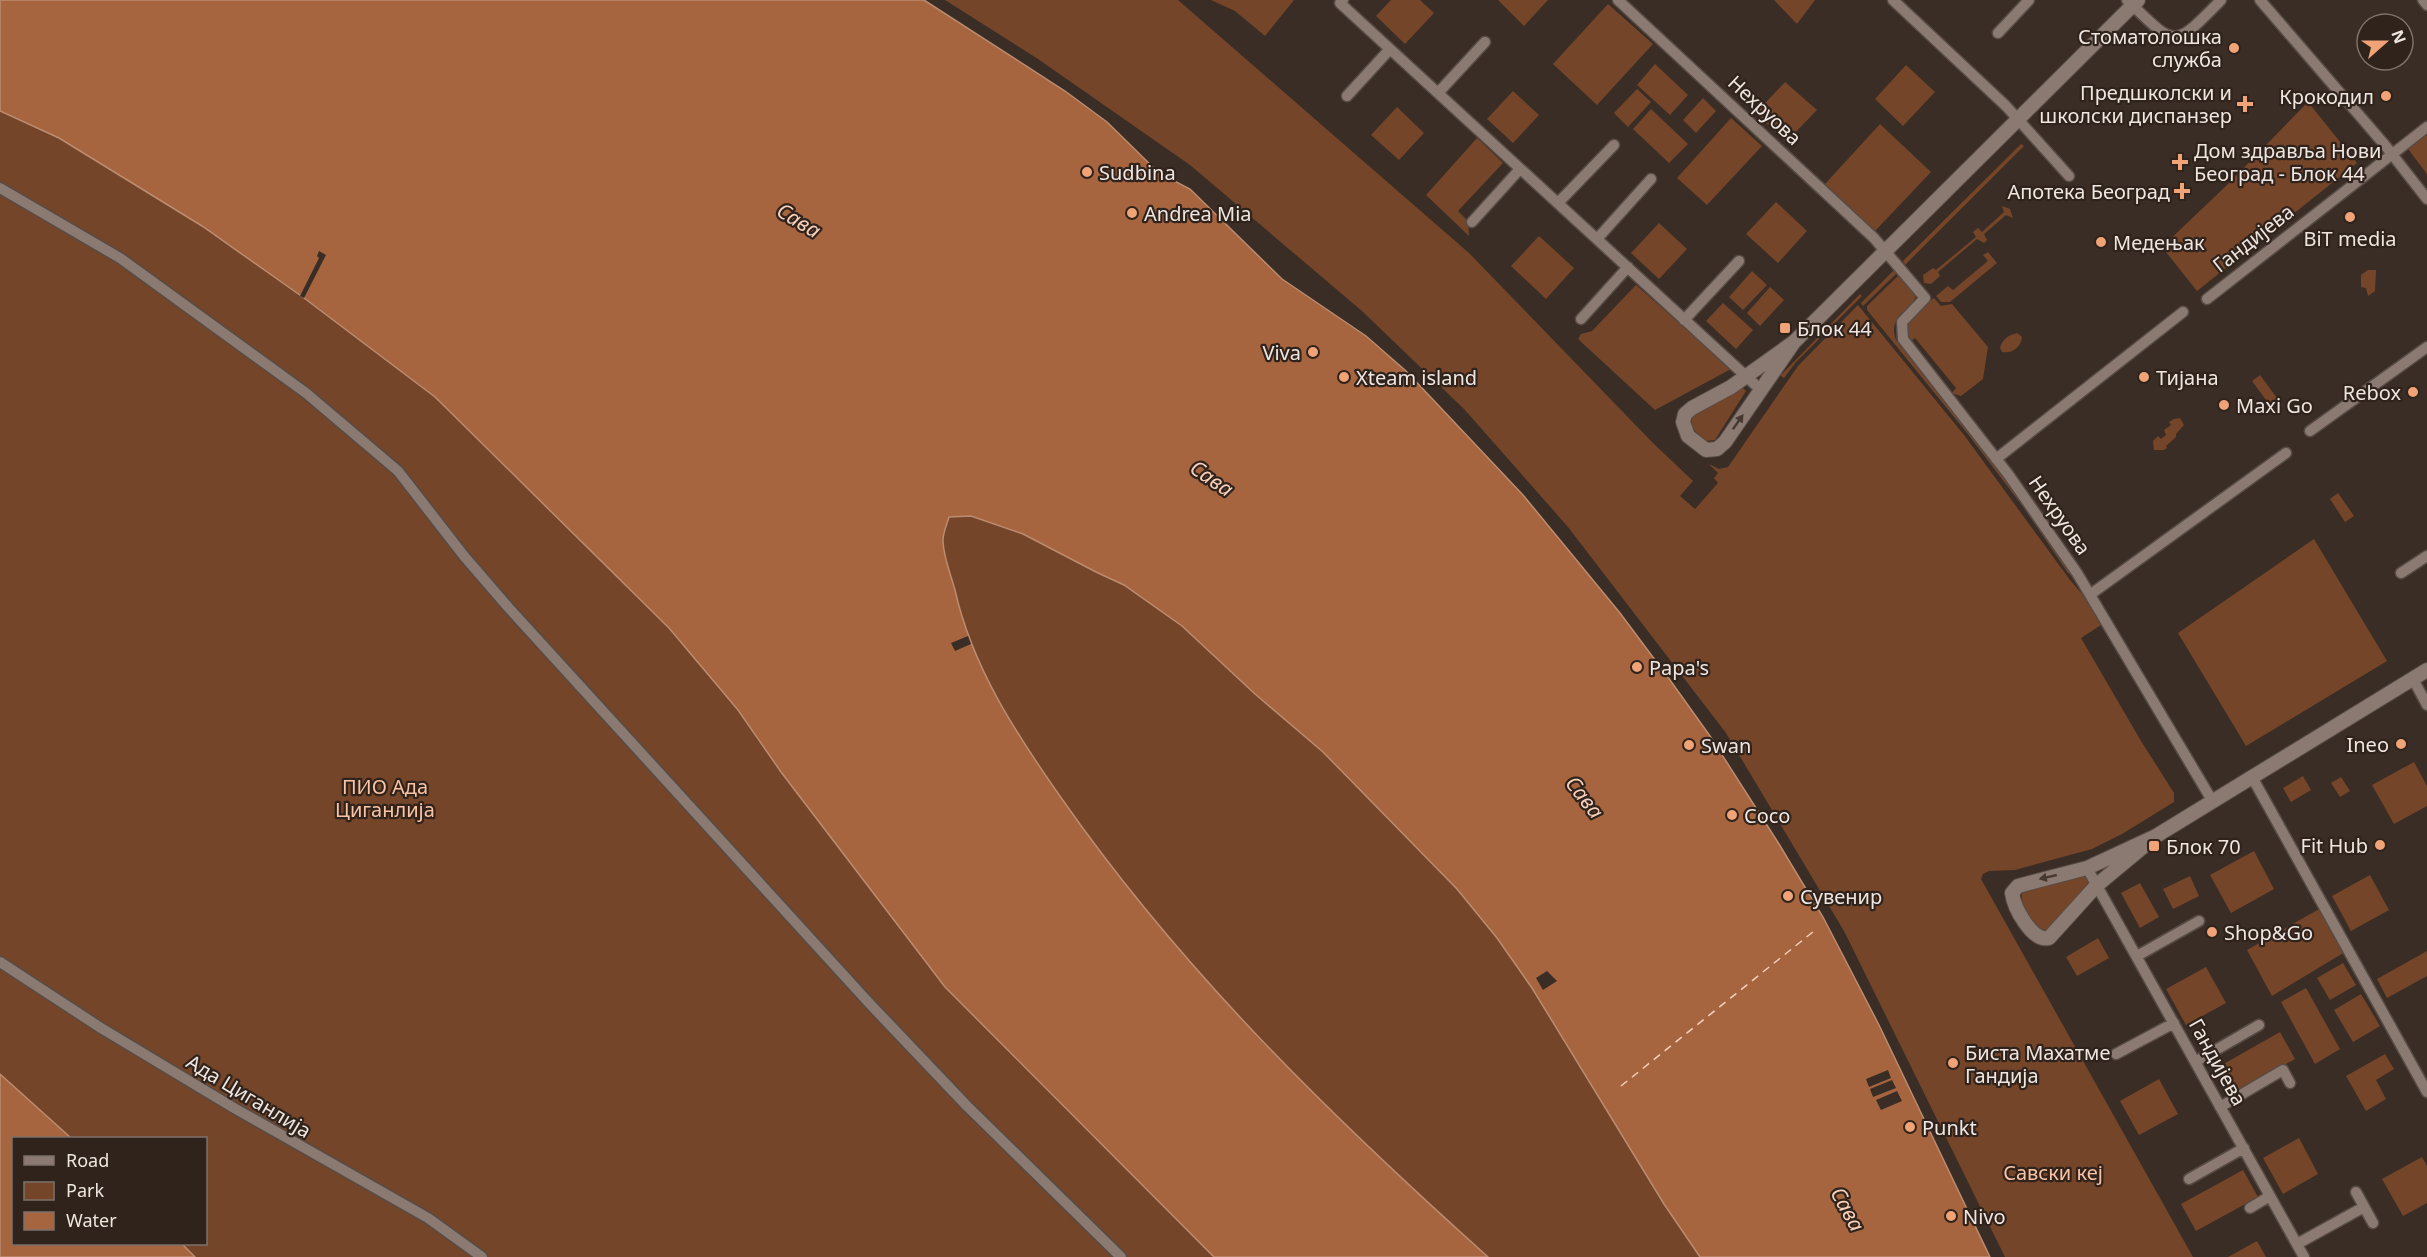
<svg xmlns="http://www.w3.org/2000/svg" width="2427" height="1257" font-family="'Noto Sans',sans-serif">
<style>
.green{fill:#754529;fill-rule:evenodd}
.water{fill:#a6653f;stroke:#bc8c70;stroke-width:1.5}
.pier{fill:#3a2d25}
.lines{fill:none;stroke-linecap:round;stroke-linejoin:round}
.ferry{stroke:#f6d0bb;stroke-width:1.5;stroke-dasharray:8 6;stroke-linecap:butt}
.minor-casing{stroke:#574b45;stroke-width:13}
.tertiary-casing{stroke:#574b45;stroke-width:16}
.minor{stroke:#8a7a71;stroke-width:10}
.tertiary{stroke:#8a7a71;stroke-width:14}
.oneway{fill:#463931}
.poi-dot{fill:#efa377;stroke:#30231c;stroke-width:2}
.labels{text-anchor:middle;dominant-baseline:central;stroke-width:4.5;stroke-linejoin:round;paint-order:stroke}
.poi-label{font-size:20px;fill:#efe6e1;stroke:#30231c;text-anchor:start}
.street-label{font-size:20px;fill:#efe6e1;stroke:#30231c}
.park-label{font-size:20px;fill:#fbc3a3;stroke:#30231c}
.water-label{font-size:21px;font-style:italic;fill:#f6d0bb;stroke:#30231c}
</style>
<rect width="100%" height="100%" fill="#3a2d25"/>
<path class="green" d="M 945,0 L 1178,0 L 1469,253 L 1652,442 L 1693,481 L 1680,496 L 1695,509 L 1718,483 L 1714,478 L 1718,473 L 1709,464 L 1719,469 L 1728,467 L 1798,366 L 1858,305 L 1964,435 L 2070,580 L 2083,595 L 2101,625 L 2081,638 L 2141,741 L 2174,793 L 2174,802 L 2122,834 L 2092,849 L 2015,870 L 1989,871 L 1983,874 L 1981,879 L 2193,1257 L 2005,1257 L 1844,931 L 1726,733 L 1568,527 L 1464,409 L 1362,311 L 1190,165 L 1038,59 Z
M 1211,0 L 1294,0 L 1265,36 L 1235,11 Z
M 1391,0 L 1420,0 L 1434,13 L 1405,44 L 1376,16 Z
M 1498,0 L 1548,0 L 1524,26 Z
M 1774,0 L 1815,0 L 1797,24 Z
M 1608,4 L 1653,44 L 1597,105 L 1553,64 Z
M 0,57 L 431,311 L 1269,1257 L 0,1257 ZM 14,1138 L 206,1138 L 206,1244 L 14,1244 Z
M 1655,64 L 1688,95 L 1670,115 L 1637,85 Z
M 1906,65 L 1935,92 L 1903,126 L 1875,99 Z
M 1785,82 L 1817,110 L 1786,142 L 1756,113 Z
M 1637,89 L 1651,102 L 1628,127 L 1614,113 Z
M 1513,91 L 1539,115 L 1513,143 L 1487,119 Z
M 1703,98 L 1716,111 L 1696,133 L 1683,120 Z
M 2308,102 L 2357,163 L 2197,291 L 2162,247 L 2228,184 Z
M 1397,107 L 1424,133 L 1399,160 L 1371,135 Z
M 1651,109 L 1688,144 L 1669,163 L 1633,129 Z
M 1731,118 L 1762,146 L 1707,205 L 1677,178 Z
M 1880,124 L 1931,172 L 1875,231 L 1825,184 Z
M 2427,135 L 2427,174 L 2408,149 Z
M 1477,138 L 1503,163 L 1458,211 L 1468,221 L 1469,236 L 1426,195 Z
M 2021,144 L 2024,146 L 1905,265 L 1903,261 Z
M 1776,202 L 1807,231 L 1778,263 L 1746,234 Z
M 2002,206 L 2010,209 L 2013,218 L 2006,215 L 1984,234 L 1987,240 L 1984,243 L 1977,239 L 1938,272 L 1940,276 L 1931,284 L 1924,283 L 1923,275 L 1933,268 L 1936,270 L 1976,237 L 1973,232 L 1978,228 L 1982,232 L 2004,212 Z
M 1659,223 L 1687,249 L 1659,279 L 1631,253 Z
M 1539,236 L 1574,268 L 1546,299 L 1511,266 Z
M 1988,252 L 1997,263 L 1950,302 L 1941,302 L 1936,296 L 1948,286 L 1953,290 L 1988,261 L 1983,255 Z
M 1895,269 L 1898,272 L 1863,306 L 1861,303 Z
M 2368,270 L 2376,270 L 2375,291 L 2368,296 L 2366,288 L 2361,287 L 2361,275 Z
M 1752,271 L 1767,285 L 1743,310 L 1729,297 Z
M 1900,274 C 1905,279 1913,286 1915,293 C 1918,310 1886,312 1896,340 L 1998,469 L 2074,577 L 2068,573 L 2024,508 L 1967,433 L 1867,310 L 1867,306 Z
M 1636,285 L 1731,369 L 1655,410 L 1578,339 L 1581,334 L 1592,331 Z
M 1770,287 L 1784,300 L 1760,326 L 1747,313 Z
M 1860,294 L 1862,296 L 1796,362 L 1784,378 L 1777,373 L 1782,374 Z
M 1934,298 L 1941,306 L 1952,304 L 1988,347 L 1983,379 L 1961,396 L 1952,393 L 1956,388 L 1915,338 L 1909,343 C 1901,318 1917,312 1934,298 Z
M 1723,303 L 1753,330 L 1736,349 L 1706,321 Z
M 2017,333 L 2022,337 C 2021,347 2012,354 2002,352 L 2000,348 C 2002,340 2008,335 2017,333 Z
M 2260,375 L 2283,406 L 2269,404 L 2252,381 Z
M 1743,388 L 1746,391 L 1715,440 L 1705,441 C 1696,432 1687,426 1694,412 Z
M 2180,418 L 2184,425 L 2176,434 L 2176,437 L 2166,446 L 2167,448 L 2164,450 L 2154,450 L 2153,441 L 2158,436 L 2161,439 L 2166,435 L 2164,430 L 2171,425 L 2169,422 L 2174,419 Z
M 2338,493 L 2354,516 L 2345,522 L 2330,499 Z
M 971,516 L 1023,534 L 1096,572 L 1124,585 L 1153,603 L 1182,626 L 1255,694 L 1323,752 L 1457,889 L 1497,938 L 1532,988 L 1664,1204 L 1700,1257 L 1488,1257 C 1331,1116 1183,972 1062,799 C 1017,735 972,667 955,590 C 951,575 943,556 943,540 C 943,533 947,524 949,517 Z
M 2314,539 L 2387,661 L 2246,746 L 2178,633 Z
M 2414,762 L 2427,786 L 2427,806 L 2394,824 L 2372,785 Z
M 2303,776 L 2311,790 L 2291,802 L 2283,788 Z
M 2341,777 L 2350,791 L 2340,797 L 2331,783 Z
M 2254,851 L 2274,889 L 2231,913 L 2210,875 Z
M 2083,875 L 2088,879 L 2089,886 L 2047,931 L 2036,928 C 2029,916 2016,903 2024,890 Z
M 2370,875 L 2389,910 L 2351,931 L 2332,896 Z
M 2190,876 L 2199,896 L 2173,909 L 2163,889 Z
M 2140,883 L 2159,917 L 2140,928 L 2121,893 Z
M 2321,908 L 2345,952 L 2272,996 L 2247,950 Z
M 2098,938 L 2109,958 L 2077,976 L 2066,957 Z
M 2427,951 L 2427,976 L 2387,998 L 2377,979 Z
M 2343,963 L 2356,985 L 2330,1000 L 2317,978 Z
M 2206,967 L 2226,1003 L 2186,1025 L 2166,989 Z
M 2306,988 L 2340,1049 L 2315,1064 L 2281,1002 Z
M 2361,994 L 2380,1026 L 2353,1042 L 2334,1010 Z
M 2280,1032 L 2295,1059 L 2228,1097 L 2213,1070 Z
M 2385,1054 L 2394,1069 L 2376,1080 L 2386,1099 L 2366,1111 L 2346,1076 Z
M 2159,1079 L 2178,1114 L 2139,1135 L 2120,1101 Z
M 2299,1138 L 2318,1174 L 2283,1194 L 2263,1158 Z
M 2422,1157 L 2427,1166 L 2427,1203 L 2403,1216 L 2382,1179 Z
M 2243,1170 L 2258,1197 L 2196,1231 L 2181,1204 Z
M 2257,1241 L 2266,1257 L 2228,1257 Z"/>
<path class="water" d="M 0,0 L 924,0 L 1065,91 L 1107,122 L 1159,173 L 1190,189 L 1282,279 L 1366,336 L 1406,371 L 1523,495 L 1620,613 L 1670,680 L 1710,736 L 1779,844 L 1823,917 L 1879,1025 L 1990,1257 L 1700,1257 L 1664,1204 L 1532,988 L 1497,938 L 1457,889 L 1323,752 L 1255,694 L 1182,626 L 1124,585 L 1096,572 L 1023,534 L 971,516 L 949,517 C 947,524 943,533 943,540 C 943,556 951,575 955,590 C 972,667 1017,735 1062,799 C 1183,972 1331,1116 1488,1257 L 1214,1257 L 945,987 L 781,772 L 738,710 L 669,628 L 435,397 L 304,298 L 202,226 L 59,138 L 0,111 Z
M 0,1074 L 71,1138 L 14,1138 L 14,1244 L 182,1244 L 195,1257 L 0,1257 Z"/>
<path class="pier" d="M 319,251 L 326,255 L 304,298 L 300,296 L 319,258 L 317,256 Z
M 968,636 L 971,644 L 955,651 L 951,643 Z
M 1547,971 L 1557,981 L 1543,990 L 1536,978 Z
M 1888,1070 L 1891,1078 L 1869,1087 L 1866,1079 Z
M 1892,1080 L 1896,1088 L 1873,1097 L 1870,1089 Z
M 1897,1091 L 1902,1101 L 1881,1110 L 1876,1100 Z"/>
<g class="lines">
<path class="ferry" d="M 1621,1086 L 1814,931"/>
<defs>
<path id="minor" d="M 1343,0 L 1340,3 L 1761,390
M 1618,0 L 1874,238 L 1925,298 L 1902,322 L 1903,339 L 2008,474 L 2077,573 L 2213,802
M 1893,0 L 2006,106 L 2069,176
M 2127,0 C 2176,47 2172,50 2221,0
M 2260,0 L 2384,144 L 2427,199
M 2423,0 L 2427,5
M 1998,33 L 2029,0
M 1438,93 L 1485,42
M 1347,96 L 1390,49
M 0,188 L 120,258 L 306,393 L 398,471 L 464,556 L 508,607 L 870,1004 L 967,1106 L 1121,1257
M 1558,203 L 1614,145
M 1472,222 L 1520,169
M 1597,239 L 1651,179
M 2207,299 L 2427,127
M 1581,319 L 1628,267
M 1684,320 L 1739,261
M 2310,431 L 2427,347
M 1996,459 L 2183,312
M 2401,573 L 2427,556
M 2091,594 L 2286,453
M 2413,679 L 2427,705
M 2252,777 L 2427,1092
M 2087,868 L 2304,1257
M 2137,956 L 2199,921
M 0,962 L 101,1028 L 234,1108 L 428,1218 L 482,1257
M 2116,1054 L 2174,1023
M 2195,1062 L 2259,1025
M 2220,1107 L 2283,1070 L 2290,1083
M 2189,1179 L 2244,1148
M 2356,1192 L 2373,1223
M 2250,1208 L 2270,1196
M 2297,1244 L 2364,1207"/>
<path id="tertiary" d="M 1794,342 L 1731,387 L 1692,408 L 1685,414 L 1683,422 L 1688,436 L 1706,450 L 1717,449 L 1725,442 L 1794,342 L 2138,0
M 2156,836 L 2087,868 L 2018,886 L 2012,893 C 2014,908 2032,942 2049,938 L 2097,885 L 2156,836 L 2427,670"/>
</defs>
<use href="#minor" class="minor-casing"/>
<use href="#tertiary" class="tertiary-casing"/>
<use href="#minor" class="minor"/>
<use href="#tertiary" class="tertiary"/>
</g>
<defs><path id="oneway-solid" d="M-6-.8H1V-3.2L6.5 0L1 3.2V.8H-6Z" transform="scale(1.5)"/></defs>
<g class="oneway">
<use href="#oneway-solid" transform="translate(1738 422) rotate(-55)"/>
<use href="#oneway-solid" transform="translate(2048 877) rotate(167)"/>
</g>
<g class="poi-dot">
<circle cx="2234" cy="48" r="6"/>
<circle cx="2386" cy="96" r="6"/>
<path d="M2242 95h6v6h6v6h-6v6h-6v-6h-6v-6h6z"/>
<path d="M2177 153h6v6h6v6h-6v6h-6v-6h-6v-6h6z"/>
<circle cx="1087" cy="172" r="6"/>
<path d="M2179 182h6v6h6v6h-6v6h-6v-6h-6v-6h6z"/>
<circle cx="1132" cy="213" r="6"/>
<circle cx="2350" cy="217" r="6"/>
<circle cx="2101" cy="242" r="6"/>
<rect x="1779" y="322" width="12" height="12" rx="3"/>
<circle cx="1313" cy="352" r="6"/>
<circle cx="1344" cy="377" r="6"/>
<circle cx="2144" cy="377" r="6"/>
<circle cx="2413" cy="392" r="6"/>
<circle cx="2224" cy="405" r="6"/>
<circle cx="1637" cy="667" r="6"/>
<circle cx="2401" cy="744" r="6"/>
<circle cx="1689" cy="745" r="6"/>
<circle cx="1732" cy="815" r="6"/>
<circle cx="2380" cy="845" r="6"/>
<rect x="2148" y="840" width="12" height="12" rx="3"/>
<circle cx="1788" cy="896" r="6"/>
<circle cx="2212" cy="932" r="6"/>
<circle cx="1953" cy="1063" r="6"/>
<circle cx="1910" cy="1127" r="6"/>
<circle cx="1951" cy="1216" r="6"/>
</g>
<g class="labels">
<g class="poi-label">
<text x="2222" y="36" text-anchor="end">Стоматолошка<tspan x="2222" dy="23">служба</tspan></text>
<text x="2232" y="92" text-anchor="end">Предшколски и<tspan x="2232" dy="23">школски диспанзер</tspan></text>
<text x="2374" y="96" text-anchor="end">Крокодил</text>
<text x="2194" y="150">Дом здравља Нови<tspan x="2194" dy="23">Београд - Блок 44</tspan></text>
<text x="1099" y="172">Sudbina</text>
<text x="2170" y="191" text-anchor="end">Апотека Београд</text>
<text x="1144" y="213">Andrea Mia</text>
<text x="2350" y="238" text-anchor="middle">BiT media</text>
<text x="2113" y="242">Медењак</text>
<text x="1797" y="328">Блок 44</text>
<text x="1301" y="352" text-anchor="end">Viva</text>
<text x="1356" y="377">Xteam island</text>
<text x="2156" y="377">Тијана</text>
<text x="2401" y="392" text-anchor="end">Rebox</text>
<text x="2236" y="405">Maxi Go</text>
<text x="1649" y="667">Papa's</text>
<text x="2389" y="744" text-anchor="end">Ineo</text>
<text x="1701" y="745">Swan</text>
<text x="1744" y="815">Coco</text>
<text x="2368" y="845" text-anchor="end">Fit Hub</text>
<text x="2166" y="846">Блок 70</text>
<text x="1800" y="896">Сувенир</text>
<text x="2224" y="932">Shop&amp;Go</text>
<text x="1965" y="1052">Биста Махатме<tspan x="1965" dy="23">Гандија</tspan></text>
<text x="1922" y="1127">Punkt</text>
<text x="1963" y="1216">Nivo</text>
</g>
<g class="street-label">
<text transform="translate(1765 110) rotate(43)">Нехруова</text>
<text transform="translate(2253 238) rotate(-38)">Гандијева</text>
<text transform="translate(2060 515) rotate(55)">Нехруова</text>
<text transform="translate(2218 1062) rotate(61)">Гандијева</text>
<text transform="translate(249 1096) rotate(31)">Ада Циганлија</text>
</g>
<g class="park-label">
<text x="385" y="786">ПИО Ада<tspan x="385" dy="23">Циганлија</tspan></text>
<text x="2053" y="1172">Савски кеј</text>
</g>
<g class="water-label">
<text transform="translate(799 220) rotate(31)">Сава</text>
<text transform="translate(1212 478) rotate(34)">Сава</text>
<text transform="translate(1585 797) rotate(52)">Сава</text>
<text transform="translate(1848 1209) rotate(61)">Сава</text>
</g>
</g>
<rect x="12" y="1137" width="195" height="108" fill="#30231c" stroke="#7c716b" stroke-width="1.5"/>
<rect x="24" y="1156" width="30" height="9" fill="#8a7a71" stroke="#7c716b" stroke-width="1.5"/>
<text x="66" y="1167" font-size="18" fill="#efe6e1">Road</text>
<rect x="24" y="1182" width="30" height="18" fill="#754529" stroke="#7c716b" stroke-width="1.5"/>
<text x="66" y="1197" font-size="18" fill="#efe6e1">Park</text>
<rect x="24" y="1212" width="30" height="18" fill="#a6653f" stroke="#7c716b" stroke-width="1.5"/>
<text x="66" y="1227" font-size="18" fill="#efe6e1">Water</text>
<g transform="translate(2385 42) rotate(69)"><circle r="28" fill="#30231c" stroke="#7c716b" stroke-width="1.5"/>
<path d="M0-4.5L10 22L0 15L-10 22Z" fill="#efa377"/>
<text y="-9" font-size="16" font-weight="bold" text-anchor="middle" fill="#efe6e1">N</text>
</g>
</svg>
